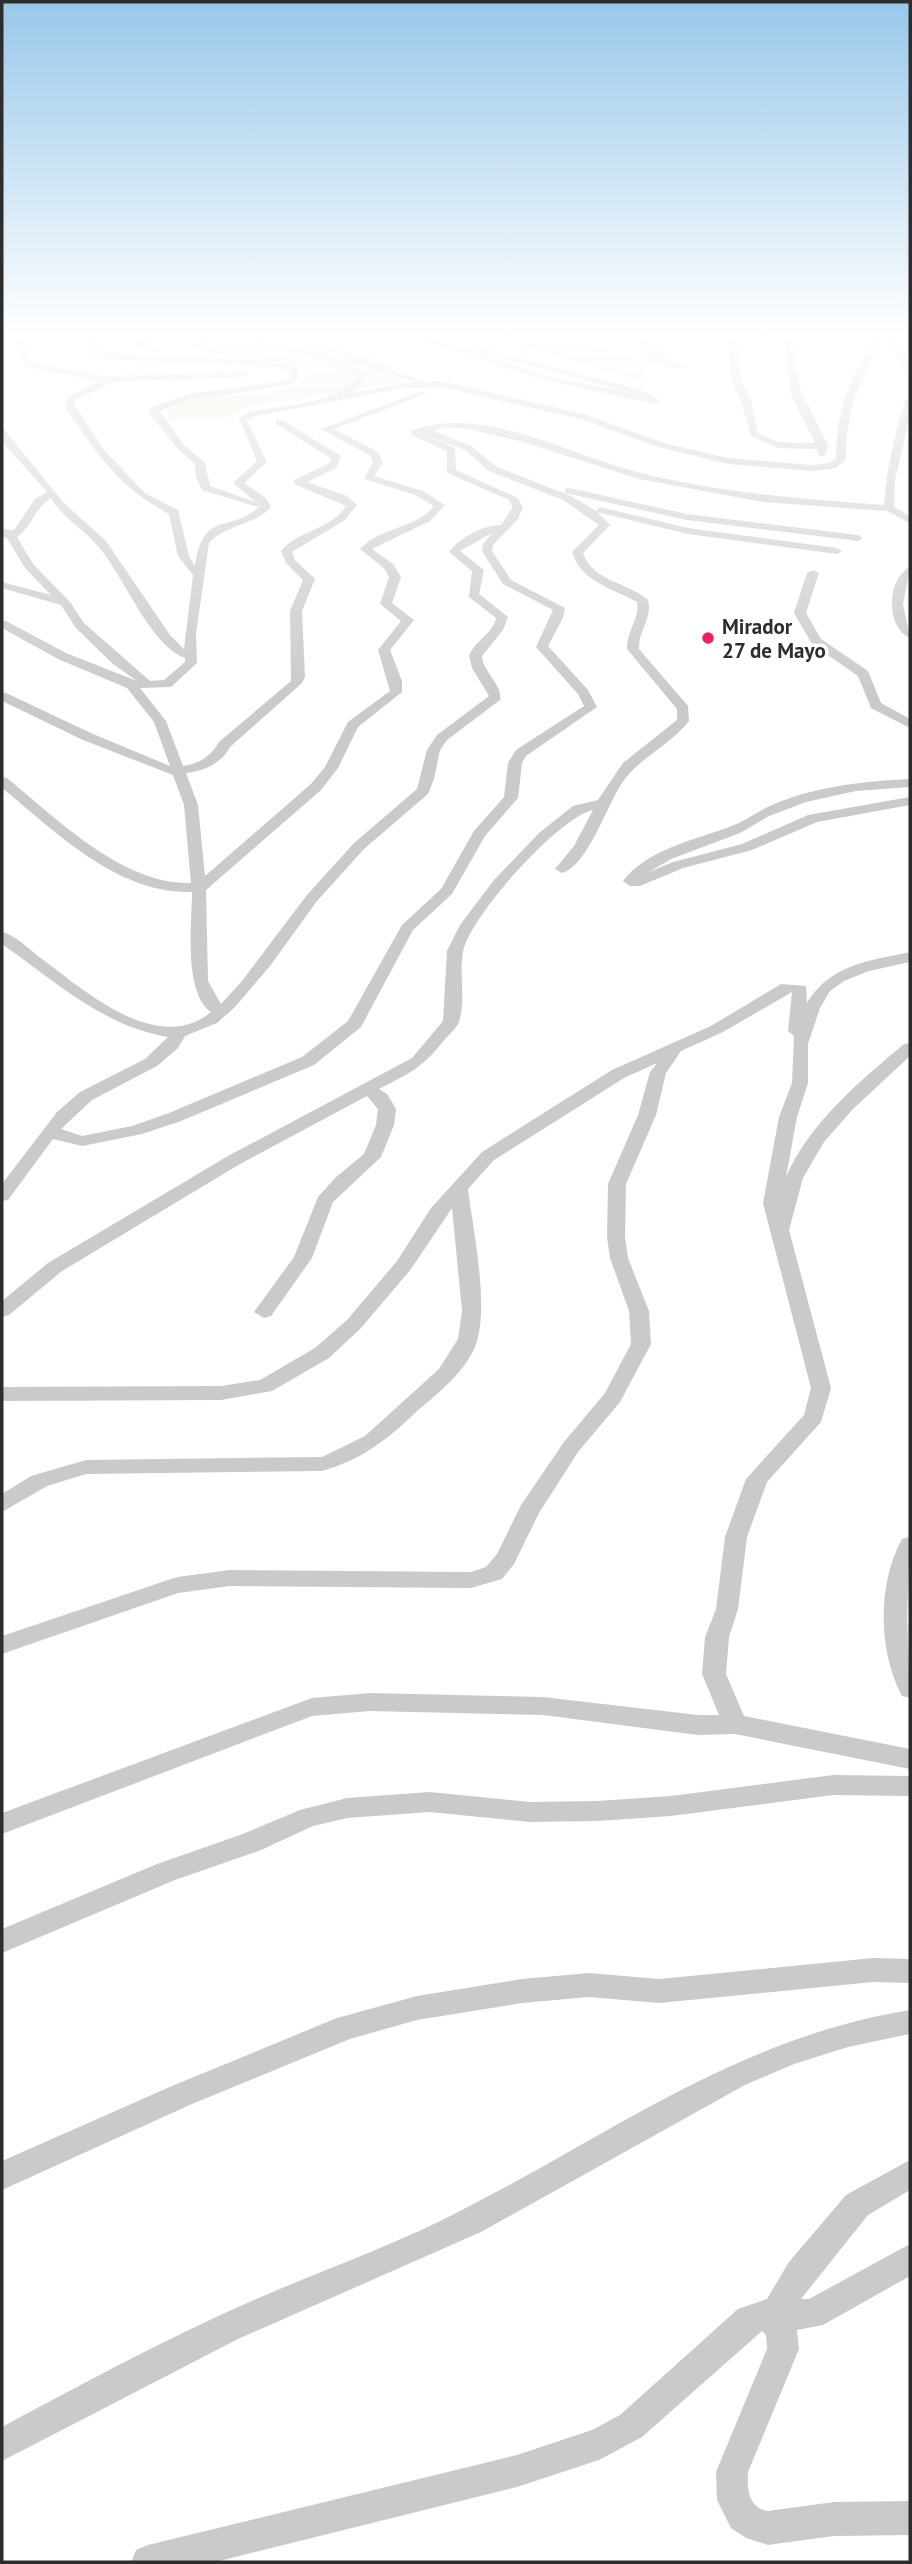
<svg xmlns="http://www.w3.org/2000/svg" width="912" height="2564" font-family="'PT Sans',sans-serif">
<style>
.green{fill:#e7ecd9}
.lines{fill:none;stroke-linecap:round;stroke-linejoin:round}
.street{fill:#cacaca;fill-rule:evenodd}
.poi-dot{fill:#f3205a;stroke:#fff;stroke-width:2.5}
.labels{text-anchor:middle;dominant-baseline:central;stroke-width:7;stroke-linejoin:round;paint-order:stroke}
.far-poi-label{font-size:21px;font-weight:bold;fill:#2d2d2d;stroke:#fff;text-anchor:start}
</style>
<rect width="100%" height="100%" fill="#fff"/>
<path class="green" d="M 230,338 L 303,338 L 350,350 L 394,367 L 400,382 L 246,407 L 229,417 L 168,420 L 168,409 C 178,406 189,401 199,399 C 233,392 285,401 309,373 L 220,346 Z
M 492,338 L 574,338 L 643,362 L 646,382 Z"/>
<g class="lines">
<path class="street" d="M 14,338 L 22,338 L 32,363 L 106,376 L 248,372 L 245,377 L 109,382 L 104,387 L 75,400 L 75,406 L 104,450 L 145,493 L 178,510 L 189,556 L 195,566 C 204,508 228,535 260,506 L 233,483 L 257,461 L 239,418 L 249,412 C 279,406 341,403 356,377 L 320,358 L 255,345 L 255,341 L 326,354 L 361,372 L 364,377 L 358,388 L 349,393 L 414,382 L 339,357 L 342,352 L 427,382 L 441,381 L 587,415 L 664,443 L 728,458 L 812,465 L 829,463 L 836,458 C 838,402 849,386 874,338 L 883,338 C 858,387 847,403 846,459 L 836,468 L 812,471 L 728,464 L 658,447 L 581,419 L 441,387 L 404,388 L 252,417 L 247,421 L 267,462 L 244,483 L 266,498 L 271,507 C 254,526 226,524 209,543 L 196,634 L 197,663 L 171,687 L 140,688 L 166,721 L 183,766 C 199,764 211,756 219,742 L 291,681 L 290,611 L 303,580 L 286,563 L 281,551 C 298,530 333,529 346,506 L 294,484 L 294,480 L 328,464 L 332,459 L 276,424 L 276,420 L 282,420 L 341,456 L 336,468 L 307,482 L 347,496 L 357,505 L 345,520 L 292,552 L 295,560 L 315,579 L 302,611 L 305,677 L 302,683 L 230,747 C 222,763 204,771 186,773 L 198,805 L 205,876 L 311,784 L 325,767 L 348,722 L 390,691 L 378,650 L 401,621 L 380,604 L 389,577 L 384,568 L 360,549 C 380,527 416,529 434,506 L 415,495 L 364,479 L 373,462 L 371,456 L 321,429 L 425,390 L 425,394 L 334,429 L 378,452 L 383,462 L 374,476 L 423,491 L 445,505 L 430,521 L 372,549 L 393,564 L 401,577 L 392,603 L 414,620 L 390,650 L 402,681 L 402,692 L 358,727 L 338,768 L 321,790 L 206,890 L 208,981 L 221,1004 L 242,981 L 307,895 L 354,843 L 417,789 L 427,750 L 437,735 L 489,696 L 472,668 L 469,656 C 475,640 493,634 496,618 L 469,597 L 472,571 L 449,552 C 458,539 484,524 501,525 L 513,507 L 509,500 L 447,473 L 447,451 L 411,435 L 411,431 C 480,403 572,456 641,473 C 721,493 803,499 884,505 C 887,468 894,436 905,401 L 910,398 L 910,415 L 895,480 L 894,507 L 910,516 L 910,523 L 887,511 L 763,502 L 639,479 L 523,442 L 463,428 L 444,427 L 434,431 L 471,446 L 497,467 L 571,496 L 596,511 L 600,507 L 688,528 L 837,548 L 842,551 L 837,554 L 688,534 L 597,512 L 610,525 L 583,553 C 593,582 628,582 648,600 C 653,618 638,631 639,649 L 688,706 L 689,721 C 669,747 636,758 619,788 C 606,809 586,867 562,873 L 555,869 L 574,846 L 593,810 C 559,817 469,917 463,952 C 459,974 466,1000 459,1022 C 457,1027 450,1034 446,1038 C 422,1068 412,1072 379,1089 L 387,1094 L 396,1109 L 394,1125 L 381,1157 L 333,1202 L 312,1258 L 271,1316 L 264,1318 L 254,1312 L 294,1257 L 318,1197 L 335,1178 L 364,1154 L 376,1125 L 378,1109 L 367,1096 L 240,1164 L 62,1271 L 9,1315 L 2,1317 L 2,1301 L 48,1263 L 228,1156 L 412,1058 L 443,1021 L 447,951 L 460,925 L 494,880 L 539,833 L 573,806 L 598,800 L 623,763 L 677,720 L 677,709 L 627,649 C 626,632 640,619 637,602 C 612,588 581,582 572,552 L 599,525 L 563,500 L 489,471 L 465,450 L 426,435 L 455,448 L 456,470 L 518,498 L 523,507 L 518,519 L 493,545 L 492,551 L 511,580 L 565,608 L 563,618 L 548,646 L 588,690 L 597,707 L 526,756 L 522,763 L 518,798 L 485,836 L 452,894 L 413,930 L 361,1027 L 314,1065 L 181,1121 L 142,1134 L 82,1146 L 53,1139 L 8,1200 L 2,1201 L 2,1184 L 57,1112 L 80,1092 L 145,1059 L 168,1037 C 102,1026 55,981 2,944 L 2,932 C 15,935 28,948 38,956 C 82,988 156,1057 211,1012 C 183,992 192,923 192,892 C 117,894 56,832 2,788 L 2,777 L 7,778 C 57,819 123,885 191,883 L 184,805 L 173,775 L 83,740 L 2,701 L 2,692 L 6,693 L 93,734 L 170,766 L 154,722 L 127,688 L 58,659 L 2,628 L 2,620 L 6,621 L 66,653 L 137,681 L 113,664 L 76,628 L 61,605 L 2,588 L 2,582 L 51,595 L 25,568 L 7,538 L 2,536 L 2,529 L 14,530 L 35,499 L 47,492 L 7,447 L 2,439 L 2,427 L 64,503 L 106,541 L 170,635 L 184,649 L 193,575 L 178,556 L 169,514 C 117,486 97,454 65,406 L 68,397 L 100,381 L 25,367 ZM 51,498 C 62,517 82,528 96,544 C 122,571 149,645 185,658 L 185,662 L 164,680 L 150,681 L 84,623 L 70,602 L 33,564 L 17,537 C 32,527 35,507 51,498 ZM 492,533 L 483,544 L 482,551 L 503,584 L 553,610 L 536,647 L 578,694 L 584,706 L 516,750 L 508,763 L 504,797 L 474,831 L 441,889 L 402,925 L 348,1021 L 302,1057 L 169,1113 L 132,1126 L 82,1136 L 61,1129 L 92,1100 L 157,1066 L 178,1048 L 185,1036 L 217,1023 L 235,1007 L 270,966 L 317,901 L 364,849 L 428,794 L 434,779 L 440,750 L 447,740 L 500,700 C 503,684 483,673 482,656 L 503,630 L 508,617 L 479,594 L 484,570 L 460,551 Z
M 93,338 L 101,338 L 96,350 L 104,353 L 278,361 L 297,368 L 299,378 L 290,385 L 191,400 L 159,411 L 184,445 L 205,463 L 210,486 L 258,503 L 258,507 L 202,490 L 196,477 L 195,464 L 178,449 L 149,413 L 152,407 L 189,394 L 285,381 L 290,377 L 290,371 L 277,367 L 102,359 L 87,351 Z
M 143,338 L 154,338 L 144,345 L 161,350 L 161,354 L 134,348 L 134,344 Z
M 203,338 L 214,338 L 202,346 L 223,351 L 223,355 L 192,349 L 192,345 Z
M 417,338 L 431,338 L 545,375 L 634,394 L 470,349 L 477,347 L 641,390 L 660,401 L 655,404 L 540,379 Z
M 634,338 L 643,338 L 653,348 L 672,356 L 663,359 L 687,366 L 683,369 L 644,361 L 644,357 L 656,355 L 647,352 Z
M 728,338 L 736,338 L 741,380 L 751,401 L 758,433 L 779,442 L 815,443 L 791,394 L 784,338 L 792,338 L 799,387 L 828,445 L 825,456 L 819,456 L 817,449 L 778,448 L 751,436 L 741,401 L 731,380 Z
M 888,338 L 897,338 L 910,365 L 910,376 L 906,373 Z
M 905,338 L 910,338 L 910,342 Z
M 569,488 L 687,514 L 858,535 L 863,538 L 858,541 L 687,520 L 565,493 L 565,489 Z
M 910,567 L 903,604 L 910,638 C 885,628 887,578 910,567 Z
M 813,570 L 819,573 L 806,613 L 821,639 L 868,671 L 881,703 L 910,719 L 910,728 L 871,708 L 858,676 L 812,644 L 794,613 L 807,573 Z
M 910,779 L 910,787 L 856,791 L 806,802 L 769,816 L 740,833 L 671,859 L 649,872 L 673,862 L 742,844 L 808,815 L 910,797 L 910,805 L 817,822 L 752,850 L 683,868 L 640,886 L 630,886 L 623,881 C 647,850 691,841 726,828 C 745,822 760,809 779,802 C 820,786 866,781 910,779 Z
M 910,952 L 910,962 L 869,971 L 844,981 L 830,991 L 820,1008 L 808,1044 L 808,1083 L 797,1117 L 786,1177 C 809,1123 860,1081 904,1044 L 910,1043 L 910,1056 L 853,1109 L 824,1142 L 803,1178 L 789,1230 L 831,1388 L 821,1422 L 767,1482 L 747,1537 L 738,1609 L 729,1637 L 726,1674 L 744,1716 L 910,1749 L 910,1769 L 735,1734 L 698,1735 L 543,1715 L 370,1711 L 312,1716 L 2,1834 L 2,1813 L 312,1698 L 370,1693 L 543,1697 L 698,1715 L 719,1715 L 702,1674 L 705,1637 L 716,1609 L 725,1537 L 746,1479 L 804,1415 L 811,1388 L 763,1203 L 779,1117 L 792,1083 L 794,1036 L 788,1031 L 792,992 L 723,1032 L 681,1051 L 666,1073 L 656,1115 L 626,1184 L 625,1237 L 628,1258 L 649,1311 L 651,1344 L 620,1402 L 578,1452 L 539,1513 L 514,1564 L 502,1579 L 471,1588 L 230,1586 L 178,1593 L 2,1654 L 2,1636 L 177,1577 L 230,1570 L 471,1572 L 486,1567 L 497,1554 L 521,1505 L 564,1442 L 605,1393 L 631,1344 L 629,1311 L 610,1258 L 607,1237 L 608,1184 L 638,1115 L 650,1072 L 657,1063 L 624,1078 L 494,1160 L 468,1189 C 473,1230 491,1313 474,1349 C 462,1375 437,1394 416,1412 C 387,1440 361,1460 322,1471 L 86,1474 L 47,1486 L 2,1512 L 2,1494 L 31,1476 L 86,1460 L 322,1457 L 365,1436 L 439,1369 L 458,1339 L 462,1311 L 452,1208 L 411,1269 L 361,1328 L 329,1358 L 272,1391 L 221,1400 L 2,1401 L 2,1387 L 221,1386 L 260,1380 L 315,1348 L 347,1320 L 397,1261 L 431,1208 L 482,1152 L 612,1070 L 711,1026 L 781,984 L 806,986 L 807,1003 C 831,964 868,961 910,952 Z
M 910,1537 L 907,1617 L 910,1698 L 902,1696 C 878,1651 877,1584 902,1539 Z
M 833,1775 L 910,1776 L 910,1796 L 833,1795 L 671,1816 L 597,1821 L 530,1822 L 430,1812 L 347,1818 L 313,1826 L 261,1850 L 175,1880 L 2,1953 L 2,1929 L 157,1864 L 243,1834 L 300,1810 L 347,1798 L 430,1792 L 530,1802 L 597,1801 L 671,1796 Z
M 873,1958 L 910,1959 L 910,1983 L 873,1982 L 659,2003 L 589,1997 L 522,2003 L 417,2020 L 350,2039 L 192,2104 L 2,2190 L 2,2161 L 172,2086 L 337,2018 L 417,1996 L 522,1979 L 589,1973 L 659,1979 Z
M 910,2010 L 910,2034 L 848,2047 L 794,2064 L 745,2085 L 481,2232 L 238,2339 L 2,2461 L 2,2427 C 82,2384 163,2340 247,2303 C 317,2272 391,2247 460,2211 C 612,2134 737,2038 910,2010 Z
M 910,2160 L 910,2190 L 868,2215 L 801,2299 L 809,2299 L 910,2244 L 910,2276 L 823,2325 L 797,2330 L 799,2349 L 748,2472 C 747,2489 748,2508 768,2511 L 834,2502 L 910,2501 L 910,2535 L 834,2536 L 768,2545 L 746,2538 L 731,2528 L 717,2500 L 716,2472 L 767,2349 L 766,2335 L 762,2331 L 642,2437 L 599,2460 L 517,2487 L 215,2562 L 131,2562 L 136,2550 L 148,2545 L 517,2455 L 592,2430 L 620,2415 L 738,2309 L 767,2299 L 789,2262 L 846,2195 Z"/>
</g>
<linearGradient id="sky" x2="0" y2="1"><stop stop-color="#99c8ea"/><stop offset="0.48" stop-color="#fff"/><stop offset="1" stop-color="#fff" stop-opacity="0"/></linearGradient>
<rect width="912" height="697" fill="url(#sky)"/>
<circle class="poi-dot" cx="708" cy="638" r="7"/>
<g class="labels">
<g class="far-poi-label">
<text x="722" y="626">Mirador<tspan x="722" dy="24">27 de Mayo</tspan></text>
</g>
</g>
<rect width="912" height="2564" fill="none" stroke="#2d2d2d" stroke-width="7"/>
</svg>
